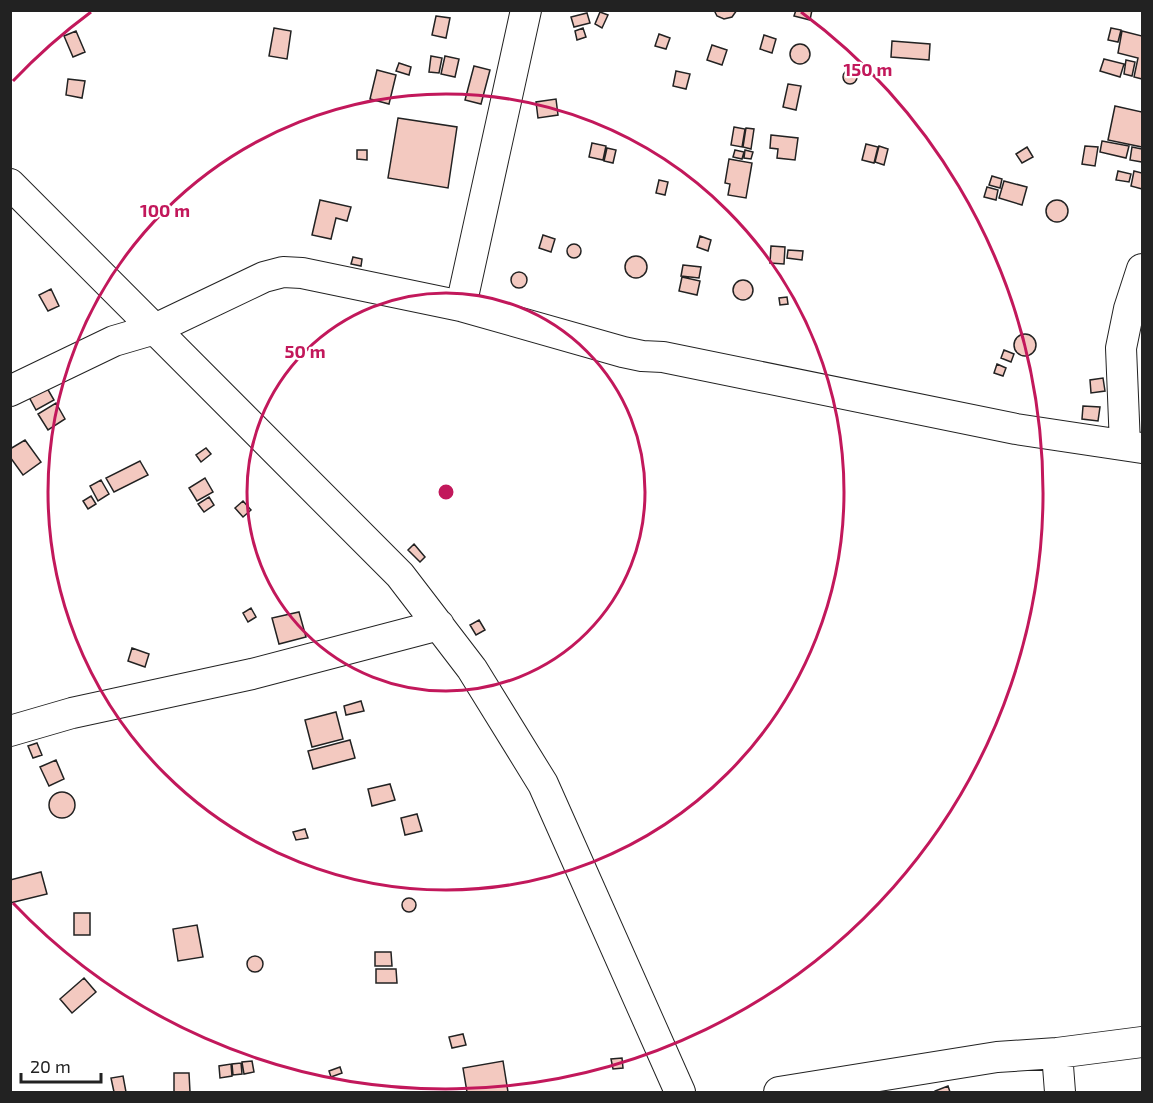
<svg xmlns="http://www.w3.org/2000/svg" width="1153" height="1103" font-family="'Exo 2',sans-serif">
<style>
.building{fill:#f3c9c0;stroke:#222;stroke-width:1.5}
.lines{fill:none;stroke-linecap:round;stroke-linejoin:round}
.minor-casing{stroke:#222;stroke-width:32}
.minor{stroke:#fff;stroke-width:30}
.ring{fill:none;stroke:#c2185b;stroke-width:3}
.centre{fill:#c2185b;stroke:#fff;stroke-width:3}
.ring-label{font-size:18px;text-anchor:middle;font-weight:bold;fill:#c2185b;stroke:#fff;stroke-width:4.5;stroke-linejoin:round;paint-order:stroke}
</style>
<rect width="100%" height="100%" fill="#fff"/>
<path class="building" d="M 714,10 L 737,10 L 732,17 L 724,19 L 717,16 Z
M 796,10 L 812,10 L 810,20 L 794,16 Z
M 600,12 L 608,15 L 602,28 L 595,24 Z
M 587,13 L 590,23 L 574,27 L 571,17 Z
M 436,16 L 450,18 L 446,38 L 432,35 Z
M 274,28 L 291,31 L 287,59 L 269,56 Z
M 583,28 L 586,37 L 577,40 L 575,31 Z
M 1111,28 L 1121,30 L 1118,42 L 1108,40 Z
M 76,31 L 85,52 L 73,57 L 64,36 Z
M 1122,31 L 1142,36 L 1142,79 L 1134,77 L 1138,58 L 1118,53 Z
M 659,34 L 670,38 L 666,49 L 655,46 Z
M 764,35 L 776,39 L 772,53 L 760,49 Z
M 892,41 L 930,44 L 929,60 L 891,57 Z
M790 54a10 10 0 1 1 20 0a10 10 0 1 1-20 0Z
M 712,45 L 727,50 L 722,65 L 707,60 Z
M 431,56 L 442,58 L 439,73 L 429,72 Z
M 445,56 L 459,59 L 455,77 L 441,74 Z
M 1104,59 L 1124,64 L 1120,77 L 1100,71 Z
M 1126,60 L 1135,62 L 1132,76 L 1124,74 Z
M 399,63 L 411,67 L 409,75 L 396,71 Z
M 474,66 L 490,70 L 481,104 L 465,100 Z
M843 77a7 7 0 1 1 14 0a7 7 0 1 1-14 0Z
M 377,70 L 396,75 L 389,104 L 370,99 Z
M 676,71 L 690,74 L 686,89 L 673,86 Z
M 68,79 L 85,81 L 82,98 L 66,95 Z
M 788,84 L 801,86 L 796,110 L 783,107 Z
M 556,99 L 558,115 L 538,118 L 536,102 Z
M 1115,106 L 1142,112 L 1142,147 L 1108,140 Z
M 398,118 L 457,127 L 448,188 L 388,178 Z
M 734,127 L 745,129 L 742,147 L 731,145 Z
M 746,128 L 754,129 L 751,149 L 743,147 Z
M 771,135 L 798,138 L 795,160 L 777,158 L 778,149 L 770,148 Z
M 1102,141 L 1129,146 L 1126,158 L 1100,152 Z
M 592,143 L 606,146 L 603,160 L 589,157 Z
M 866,144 L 878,147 L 874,163 L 862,160 Z
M 879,146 L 888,149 L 884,165 L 875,162 Z
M 1085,146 L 1098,147 L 1095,166 L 1082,164 Z
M 1027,147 L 1033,157 L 1022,163 L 1016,154 Z
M 1132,147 L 1142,149 L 1142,162 L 1130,160 Z
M 607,148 L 616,150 L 613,163 L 604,161 Z
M 357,150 L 367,150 L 367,160 L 357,159 Z
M 735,150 L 744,152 L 742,159 L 733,157 Z
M 745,150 L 753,152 L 751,159 L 744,158 Z
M 729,159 L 752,163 L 746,198 L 728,195 L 730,184 L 725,183 Z
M 1118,171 L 1131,174 L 1129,182 L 1116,180 Z
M 1134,171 L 1142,173 L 1142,189 L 1131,186 Z
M 992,176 L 1002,179 L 1000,188 L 989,185 Z
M 659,180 L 668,182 L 665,195 L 656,193 Z
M 1004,181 L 1027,187 L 1022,205 L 999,198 Z
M 987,187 L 998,190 L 996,200 L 984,197 Z
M 320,200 L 351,207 L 347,221 L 336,218 L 331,239 L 312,235 Z
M1046 211a11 11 0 1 1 22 0a11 11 0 1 1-22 0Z
M 543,235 L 555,239 L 551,252 L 539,248 Z
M 700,236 L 711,240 L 708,251 L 697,247 Z
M567 251a7 7 0 1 1 14 0a7 7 0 1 1-14 0Z
M 771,246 L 785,247 L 784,264 L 770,263 Z
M 788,250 L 803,251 L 802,260 L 787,258 Z
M625 267a11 11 0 1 1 22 0a11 11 0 1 1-22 0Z
M 353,257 L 362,259 L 361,266 L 351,264 Z
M 683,265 L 701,267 L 699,278 L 681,276 Z
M511 280a8 8 0 1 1 16 0a8 8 0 1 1-16 0Z
M 682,277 L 700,281 L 697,295 L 679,291 Z
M733 290a10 10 0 1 1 20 0a10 10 0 1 1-20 0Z
M 51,289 L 59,306 L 48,311 L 39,295 Z
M 787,297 L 788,304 L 780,305 L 779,298 Z
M1014 345a11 11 0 1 1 22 0a11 11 0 1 1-22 0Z
M 1004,350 L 1014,354 L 1011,362 L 1001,358 Z
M 997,364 L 1006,368 L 1003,376 L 994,373 Z
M 1103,378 L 1105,391 L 1091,393 L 1090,380 Z
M 47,388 L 54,400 L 36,410 L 29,397 Z
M 56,403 L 65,419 L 48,430 L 38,414 Z
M 1083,406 L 1100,407 L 1098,421 L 1082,419 Z
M 25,440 L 41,462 L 23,475 L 10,457 L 10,449 Z
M 206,448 L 211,454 L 201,462 L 196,455 Z
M 140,461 L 148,475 L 114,492 L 106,478 Z
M 205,478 L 213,492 L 197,501 L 189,488 Z
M 101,480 L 109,494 L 98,501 L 90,486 Z
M 91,496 L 96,504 L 88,509 L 83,501 Z
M 209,497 L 214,505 L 204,512 L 198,504 Z
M 243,501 L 251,510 L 243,517 L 235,508 Z
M 414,544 L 425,557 L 420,562 L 408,550 Z
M 251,608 L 256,617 L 248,622 L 243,613 Z
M 299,612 L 306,637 L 279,644 L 272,618 Z
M 479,620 L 485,630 L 476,635 L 470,625 Z
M 132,648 L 149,654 L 145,667 L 128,661 Z
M 361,701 L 364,711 L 346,715 L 344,706 Z
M 336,712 L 343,739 L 312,747 L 305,720 Z
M 350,740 L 355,758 L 313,769 L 308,751 Z
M 37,743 L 42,755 L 33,758 L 28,746 Z
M 56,760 L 64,779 L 49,786 L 40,767 Z
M 390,784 L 395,800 L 372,806 L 368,789 Z
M49 805a13 13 0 1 1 26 0a13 13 0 1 1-26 0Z
M 417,814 L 422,831 L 405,835 L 401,818 Z
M 305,829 L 308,838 L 296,840 L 293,832 Z
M 41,872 L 47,894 L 10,903 L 10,880 Z
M402 905a7 7 0 1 1 14 0a7 7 0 1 1-14 0Z
M 74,913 L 90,913 L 90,935 L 74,935 Z
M 197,925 L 203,957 L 178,961 L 173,929 Z
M 375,952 L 391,952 L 392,966 L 375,966 Z
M247 964a8 8 0 1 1 16 0a8 8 0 1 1-16 0Z
M 376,969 L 396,969 L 397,983 L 376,983 Z
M 84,978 L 96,992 L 72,1013 L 60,999 Z
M 463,1034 L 466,1045 L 452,1048 L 449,1037 Z
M 622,1058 L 623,1068 L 613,1069 L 611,1059 Z
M 252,1061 L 254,1072 L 244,1074 L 242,1062 Z
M 503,1061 L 508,1092 L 467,1092 L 463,1068 Z
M 241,1063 L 242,1074 L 233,1075 L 232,1064 Z
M 231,1064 L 232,1076 L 220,1078 L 219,1066 Z
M 340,1067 L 342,1073 L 331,1077 L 329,1071 Z
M 174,1073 L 189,1073 L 190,1092 L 174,1092 Z
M 123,1076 L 126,1092 L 114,1092 L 111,1078 Z
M 948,1086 L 950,1092 L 935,1092 L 935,1091 Z"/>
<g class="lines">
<defs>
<path id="minor" d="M 10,184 L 400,575 L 472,669 L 543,784 L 680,1092
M 461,306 L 526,10
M 10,391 L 114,341 L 155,329 L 264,277 L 283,272 L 302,273 L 461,306 L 623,352 L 642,356 L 663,357 L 1016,429 L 1142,448
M 1125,445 L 1121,348 L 1129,309 L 1142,269
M 10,731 L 72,713 L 252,674 L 439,625
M 1057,1053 L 1060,1092
M 779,1092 L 997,1057 L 1057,1053 L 1142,1042"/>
</defs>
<use href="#minor" class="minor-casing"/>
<use href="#minor" class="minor"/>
</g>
<g class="ring">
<circle cx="446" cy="492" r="199"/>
<circle cx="446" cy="492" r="398"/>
<path d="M13 81A597 597 0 0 1 91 12M801 12A597 597 0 1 1 13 903"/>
</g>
<circle cx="446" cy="492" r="9" class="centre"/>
<g class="ring-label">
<text x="868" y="76">150 m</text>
<text x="165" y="217">100 m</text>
<text x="305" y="358">50 m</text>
</g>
<rect width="1153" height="1103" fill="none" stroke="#222222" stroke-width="24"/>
<path d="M21 1073v9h80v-9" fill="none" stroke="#222222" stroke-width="3"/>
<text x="30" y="1073" font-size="18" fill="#222222" stroke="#ffffff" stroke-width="4.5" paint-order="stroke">20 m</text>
</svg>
